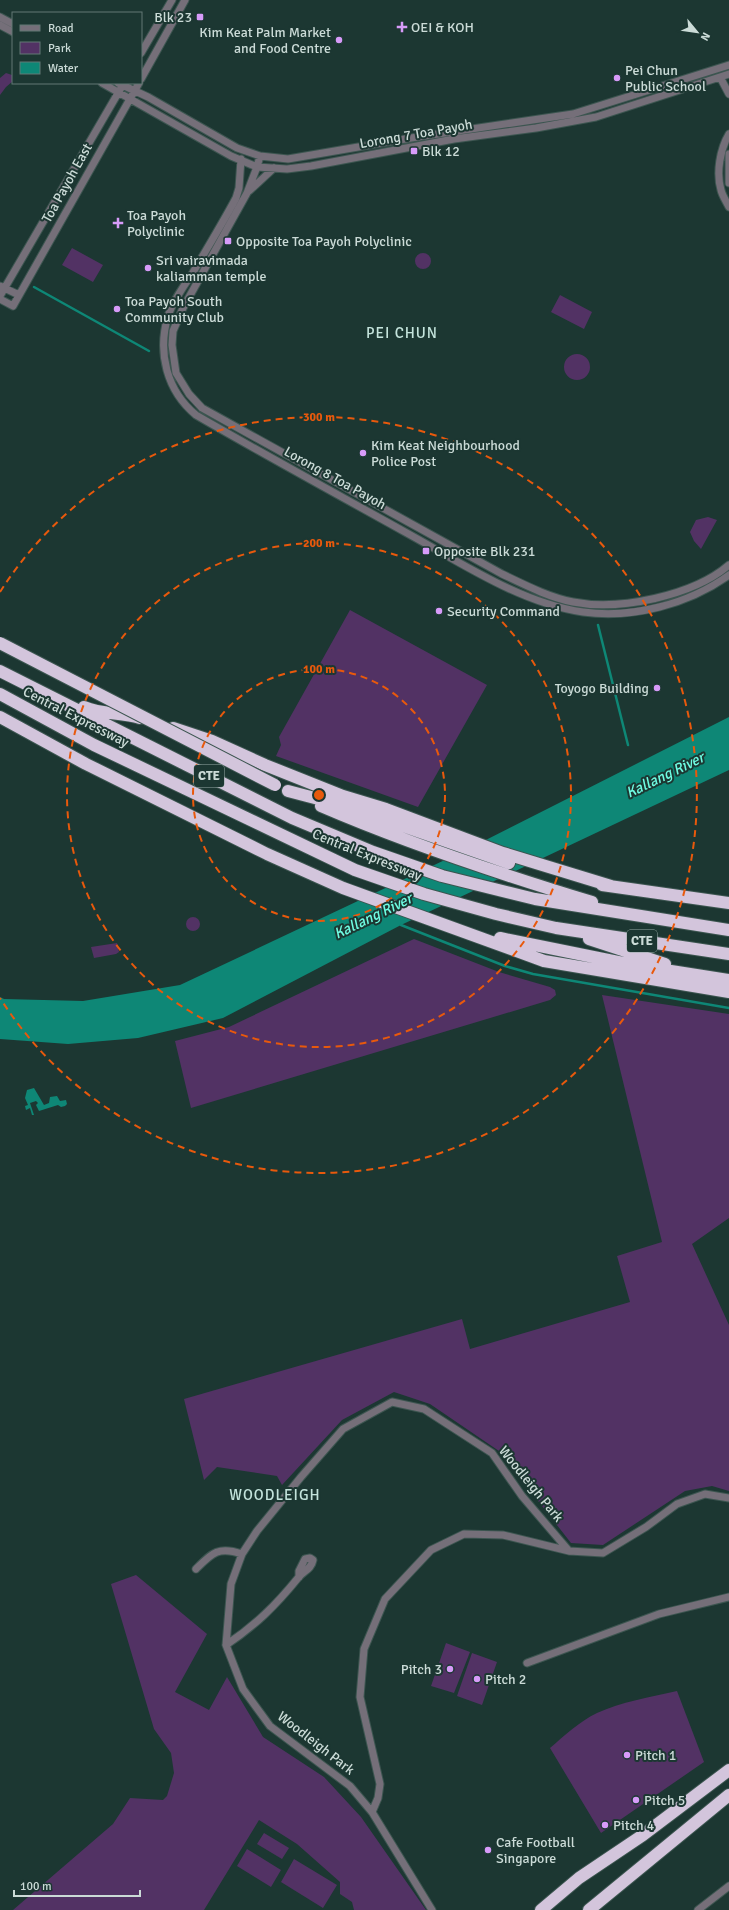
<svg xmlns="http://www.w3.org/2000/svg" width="729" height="1910" font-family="Signika,sans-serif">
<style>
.green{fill:#523264}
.water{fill:#0e8776}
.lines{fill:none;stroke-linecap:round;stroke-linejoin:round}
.stream{stroke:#0e8776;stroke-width:2.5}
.street-casing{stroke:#3c5550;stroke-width:9}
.highway-casing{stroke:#3c5550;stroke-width:14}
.street{stroke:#756f79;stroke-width:7}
.highway{stroke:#d3c5dc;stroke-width:12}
.highway-bridge-casing{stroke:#3c5550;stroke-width:14;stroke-linecap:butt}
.highway-bridge{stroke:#d3c5dc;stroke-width:12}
.ring{fill:none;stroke:#e8590c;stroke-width:2;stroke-dasharray:7 5}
.poi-dot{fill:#d79bf9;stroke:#1c3732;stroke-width:1.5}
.labels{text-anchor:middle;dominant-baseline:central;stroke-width:4;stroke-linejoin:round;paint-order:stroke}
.shield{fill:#1c3732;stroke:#96aaa6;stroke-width:1}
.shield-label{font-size:13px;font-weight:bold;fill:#cbdbd7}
.poi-label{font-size:14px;fill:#cbdbd7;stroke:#1c3732;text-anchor:start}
.street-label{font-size:14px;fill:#cbdbd7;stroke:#1c3732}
.neighbourhood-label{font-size:15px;letter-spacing:1px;fill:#c4e4dc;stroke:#1c3732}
.water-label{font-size:15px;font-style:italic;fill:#6ffde3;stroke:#1c3732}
.centre{fill:#e8590c;stroke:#1c3732;stroke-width:2}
.ring-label{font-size:12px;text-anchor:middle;font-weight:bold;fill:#e8590c;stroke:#1c3732;stroke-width:4;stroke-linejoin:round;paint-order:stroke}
</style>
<rect width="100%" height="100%" fill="#1c3732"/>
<path class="green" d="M 6,73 L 12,75 L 13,81 L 6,87 L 0,95 L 0,78 Z
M 72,248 L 103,265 L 93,282 L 62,265 Z
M415 261a8 8 0 1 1 16 0a8 8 0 1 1-16 0Z
M 560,295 L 592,312 L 584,329 L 551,312 Z
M564 367a13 13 0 1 1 26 0a13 13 0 1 1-26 0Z
M 708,517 L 717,520 L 701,549 L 694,541 L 690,532 L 696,520 Z
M 350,610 L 487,685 L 418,807 L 276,756 L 281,745 L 279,737 Z
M186 924a7 7 0 1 1 14 0a7 7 0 1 1-14 0Z
M 414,939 L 499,972 L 550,987 L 555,990 L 556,995 L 550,1000 L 191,1108 L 175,1041 L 229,1027 Z
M 117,943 L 119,952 L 116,954 L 94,958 L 91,947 Z
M 602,995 L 729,1014 L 729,1218 L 692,1244 L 729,1325 L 729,1491 L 712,1486 L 685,1491 L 603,1545 L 571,1543 L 499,1451 L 430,1404 L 394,1392 L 342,1420 L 282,1485 L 277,1476 L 217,1467 L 204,1480 L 184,1399 L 462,1319 L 470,1349 L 630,1302 L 617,1256 L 662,1242 Z
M 136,1575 L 207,1634 L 175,1692 L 209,1710 L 227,1677 L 263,1737 L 324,1777 L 361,1817 L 426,1910 L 354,1910 L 352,1902 L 340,1894 L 340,1882 L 297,1844 L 259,1820 L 204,1910 L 13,1910 L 113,1824 L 130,1798 L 163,1800 L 167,1796 L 174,1773 L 171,1753 L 154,1729 L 111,1584 Z
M 446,1643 L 470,1652 L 454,1693 L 431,1686 Z
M 472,1653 L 497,1662 L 482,1705 L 457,1696 Z
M 677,1691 L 704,1762 L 601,1833 L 550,1748 C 564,1736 580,1721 597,1713 C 621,1702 650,1697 677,1691 Z
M 264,1833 L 289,1848 L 282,1859 L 257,1844 Z
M 247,1849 L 281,1870 L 271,1887 L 237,1866 Z
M 294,1859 L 337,1885 L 323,1908 L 281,1882 Z"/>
<path class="water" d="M 729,717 L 729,770 L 401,925 L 223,1018 L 138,1038 L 68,1044 L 0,1039 L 0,997 L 4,999 L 83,1001 L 180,985 L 466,850 Z
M 34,1088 L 44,1105 L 49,1103 L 50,1097 L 57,1096 L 60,1101 L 66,1100 L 67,1104 L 65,1106 L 61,1107 L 58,1105 L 39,1111 L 36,1105 L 38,1103 L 36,1101 L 30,1103 L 34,1115 L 32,1115 L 30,1108 L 26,1110 L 25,1106 L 28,1105 L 25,1098 L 27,1090 Z"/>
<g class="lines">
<path class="stream" d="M 34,287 L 149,351
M 598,625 L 628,745
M 401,925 L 505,966 L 533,974 L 729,1008"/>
<defs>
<path id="street" d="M 0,17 L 13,24
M 0,25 L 13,32
M 141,53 L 172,0
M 720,77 L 729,94
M 141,79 L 185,0
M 102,83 L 231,156 L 257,167 L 287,169 L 311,166 L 454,139 L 536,128 L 596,117 L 729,74
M 118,83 L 148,97 L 237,148 L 260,156 L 288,159 L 411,138 L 573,114 L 729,65
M 729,134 C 720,149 716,173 721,190 C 722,195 726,201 729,207
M 729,154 L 729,183
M 260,156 L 257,167 L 247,193 L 183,308 L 173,331 L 172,345 L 176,373 L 189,394 L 202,408 L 502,574 C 525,585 548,597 573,602 C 619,611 693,596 729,565
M 241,159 L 239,188 L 236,198 C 222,224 207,249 192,274 C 183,287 173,301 168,316 C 157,353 167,391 196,415 C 265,455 335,493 405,532 C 460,562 520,603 583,612 C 632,619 689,604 729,575
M 249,191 L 274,168
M 0,286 L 19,295
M 0,296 L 121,88
M 0,299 L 13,306 L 139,83
M 196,1569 C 212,1553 218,1546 242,1554
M 226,1645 C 256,1625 276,1605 298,1578 C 303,1571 311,1570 313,1560 L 310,1558 L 305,1559 L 299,1571 L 299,1577
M 527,1663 L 659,1614 L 729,1597
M 372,1812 L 378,1798 L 380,1784 L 360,1697 L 364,1649 L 385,1599 L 431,1550 L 464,1534 L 503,1535 L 569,1551 L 603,1553 L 646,1527 L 677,1504 L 705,1494 L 729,1498
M 432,1910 L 372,1812 L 350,1786 L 270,1726 L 243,1689 L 226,1645 L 231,1584 L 242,1554 L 257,1531 L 301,1477 L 343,1429 L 392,1402 L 424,1409 L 492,1453 L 522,1496 L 569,1551
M 698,1910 L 729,1886"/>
<path id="highway" d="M 0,671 L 292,818 L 373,852 L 442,876 L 535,899 L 729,930
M 0,694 L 94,745 L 355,870 L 424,894 L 496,914 L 556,928 L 729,954
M 84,707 C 101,715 122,712 140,718
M 0,717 L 86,764 L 267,854 L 343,888 L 544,961 L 729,992
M 173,728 L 212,741 L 265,765 L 343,796 L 386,809 L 503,853 L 611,886
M 288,791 L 349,807 L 509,863
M 321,806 C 409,844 500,874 592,902
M 602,885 L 729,903
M 500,938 L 633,965 L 729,980
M 589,939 L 665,964
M 541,1910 L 579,1878 L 643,1835 L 729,1770
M 589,1910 L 729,1795"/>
</defs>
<use href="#street" class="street-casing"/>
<use href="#highway" class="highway-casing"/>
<use href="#street" class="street"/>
<use href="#highway" class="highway"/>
<defs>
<path id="highway-bridge" d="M 0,643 L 275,785"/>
</defs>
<use href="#highway-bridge" class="highway-bridge-casing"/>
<use href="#highway-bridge" class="highway-bridge"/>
</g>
<g class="ring">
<circle cx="319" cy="795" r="126"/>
<circle cx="319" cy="795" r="252"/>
<path d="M0 592A378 378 0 1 1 0 998"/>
</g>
<g class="poi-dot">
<rect x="196" y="13" width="8" height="8" rx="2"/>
<path d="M400 21h4v4h4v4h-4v4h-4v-4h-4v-4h4z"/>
<circle cx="339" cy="40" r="4"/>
<circle cx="617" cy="78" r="4"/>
<rect x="410" y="147" width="8" height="8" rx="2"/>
<path d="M116 217h4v4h4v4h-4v4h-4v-4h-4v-4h4z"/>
<rect x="224" y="237" width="8" height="8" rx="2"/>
<circle cx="148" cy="268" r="4"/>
<circle cx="117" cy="309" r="4"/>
<circle cx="363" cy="453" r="4"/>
<rect x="422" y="547" width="8" height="8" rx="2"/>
<circle cx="439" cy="611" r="4"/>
<circle cx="657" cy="688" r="4"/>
<circle cx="450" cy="1669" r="4"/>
<circle cx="477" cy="1679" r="4"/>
<circle cx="627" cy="1755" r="4"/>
<circle cx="636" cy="1800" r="4"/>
<circle cx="605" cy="1825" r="4"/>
<circle cx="488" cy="1850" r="4"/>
</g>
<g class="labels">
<g class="shield">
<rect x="194" y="765" width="30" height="22" rx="3"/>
<rect x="627" y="930" width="30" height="22" rx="3"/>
</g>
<g class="shield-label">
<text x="209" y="776">CTE</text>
<text x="642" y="941">CTE</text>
</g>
<g class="poi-label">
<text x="192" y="17" text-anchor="end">Blk 23</text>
<text x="411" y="27">OEI &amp; KOH</text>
<text x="331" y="32" text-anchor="end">Kim Keat Palm Market<tspan x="331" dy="16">and Food Centre</tspan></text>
<text x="625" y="70">Pei Chun<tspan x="625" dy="16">Public School</tspan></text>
<text x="422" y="151">Blk 12</text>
<text x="127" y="215">Toa Payoh<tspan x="127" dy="16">Polyclinic</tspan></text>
<text x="236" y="241">Opposite Toa Payoh Polyclinic</text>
<text x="156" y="260">Sri vairavimada<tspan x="156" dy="16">kaliamman temple</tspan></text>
<text x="125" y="301">Toa Payoh South<tspan x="125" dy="16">Community Club</tspan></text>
<text x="371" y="445">Kim Keat Neighbourhood<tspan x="371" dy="16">Police Post</tspan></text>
<text x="434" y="551">Opposite Blk 231</text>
<text x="447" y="611">Security Command</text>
<text x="649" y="688" text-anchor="end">Toyogo Building</text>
<text x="442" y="1669" text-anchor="end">Pitch 3</text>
<text x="485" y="1679">Pitch 2</text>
<text x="635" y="1755">Pitch 1</text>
<text x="644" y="1800">Pitch 5</text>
<text x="613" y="1825">Pitch 4</text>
<text x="496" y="1842">Cafe Football<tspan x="496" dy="16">Singapore</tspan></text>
</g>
<g class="street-label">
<text transform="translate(416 134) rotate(-10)">Lorong 7 Toa Payoh</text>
<text transform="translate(67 183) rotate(-61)">Toa Payoh East</text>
<text transform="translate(335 478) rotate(29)">Lorong 8 Toa Payoh</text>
<text transform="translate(76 717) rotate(27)">Central Expressway</text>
<text transform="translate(367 855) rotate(22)">Central Expressway</text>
<text transform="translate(531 1484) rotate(51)">Woodleigh Park</text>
<text transform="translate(316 1743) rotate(38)">Woodleigh Park</text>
</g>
<g class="neighbourhood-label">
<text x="402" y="333">PEI CHUN</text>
<text x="275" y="1495">WOODLEIGH</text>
</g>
<g class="water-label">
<text transform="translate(665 775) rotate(-26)">Kallang River</text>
<text transform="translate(373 916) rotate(-26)">Kallang River</text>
</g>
</g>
<circle cx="319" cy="795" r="6" class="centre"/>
<g class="ring-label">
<text x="319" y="421">300 m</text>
<text x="319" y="547">200 m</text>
<text x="319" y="673">100 m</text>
</g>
<rect x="12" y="12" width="130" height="72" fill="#1c3732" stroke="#627974"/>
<rect x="20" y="25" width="20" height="6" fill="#756f79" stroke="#627974"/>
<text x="48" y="32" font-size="12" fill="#cbdbd7">Road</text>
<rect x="20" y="42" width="20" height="12" fill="#523264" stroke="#627974"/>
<text x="48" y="52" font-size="12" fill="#cbdbd7">Park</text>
<rect x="20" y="62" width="20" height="12" fill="#0e8776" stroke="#627974"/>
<text x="48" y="72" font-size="12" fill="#cbdbd7">Water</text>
<g transform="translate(697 32) rotate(119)" stroke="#1c3732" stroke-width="3" paint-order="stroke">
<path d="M0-3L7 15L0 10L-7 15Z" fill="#cbdbd7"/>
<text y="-6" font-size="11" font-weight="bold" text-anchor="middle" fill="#cbdbd7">N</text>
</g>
<path d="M14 1890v6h126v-6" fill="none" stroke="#cbdbd7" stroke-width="2"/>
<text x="20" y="1890" font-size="12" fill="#cbdbd7" stroke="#1c3732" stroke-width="3" paint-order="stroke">100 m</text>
</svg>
